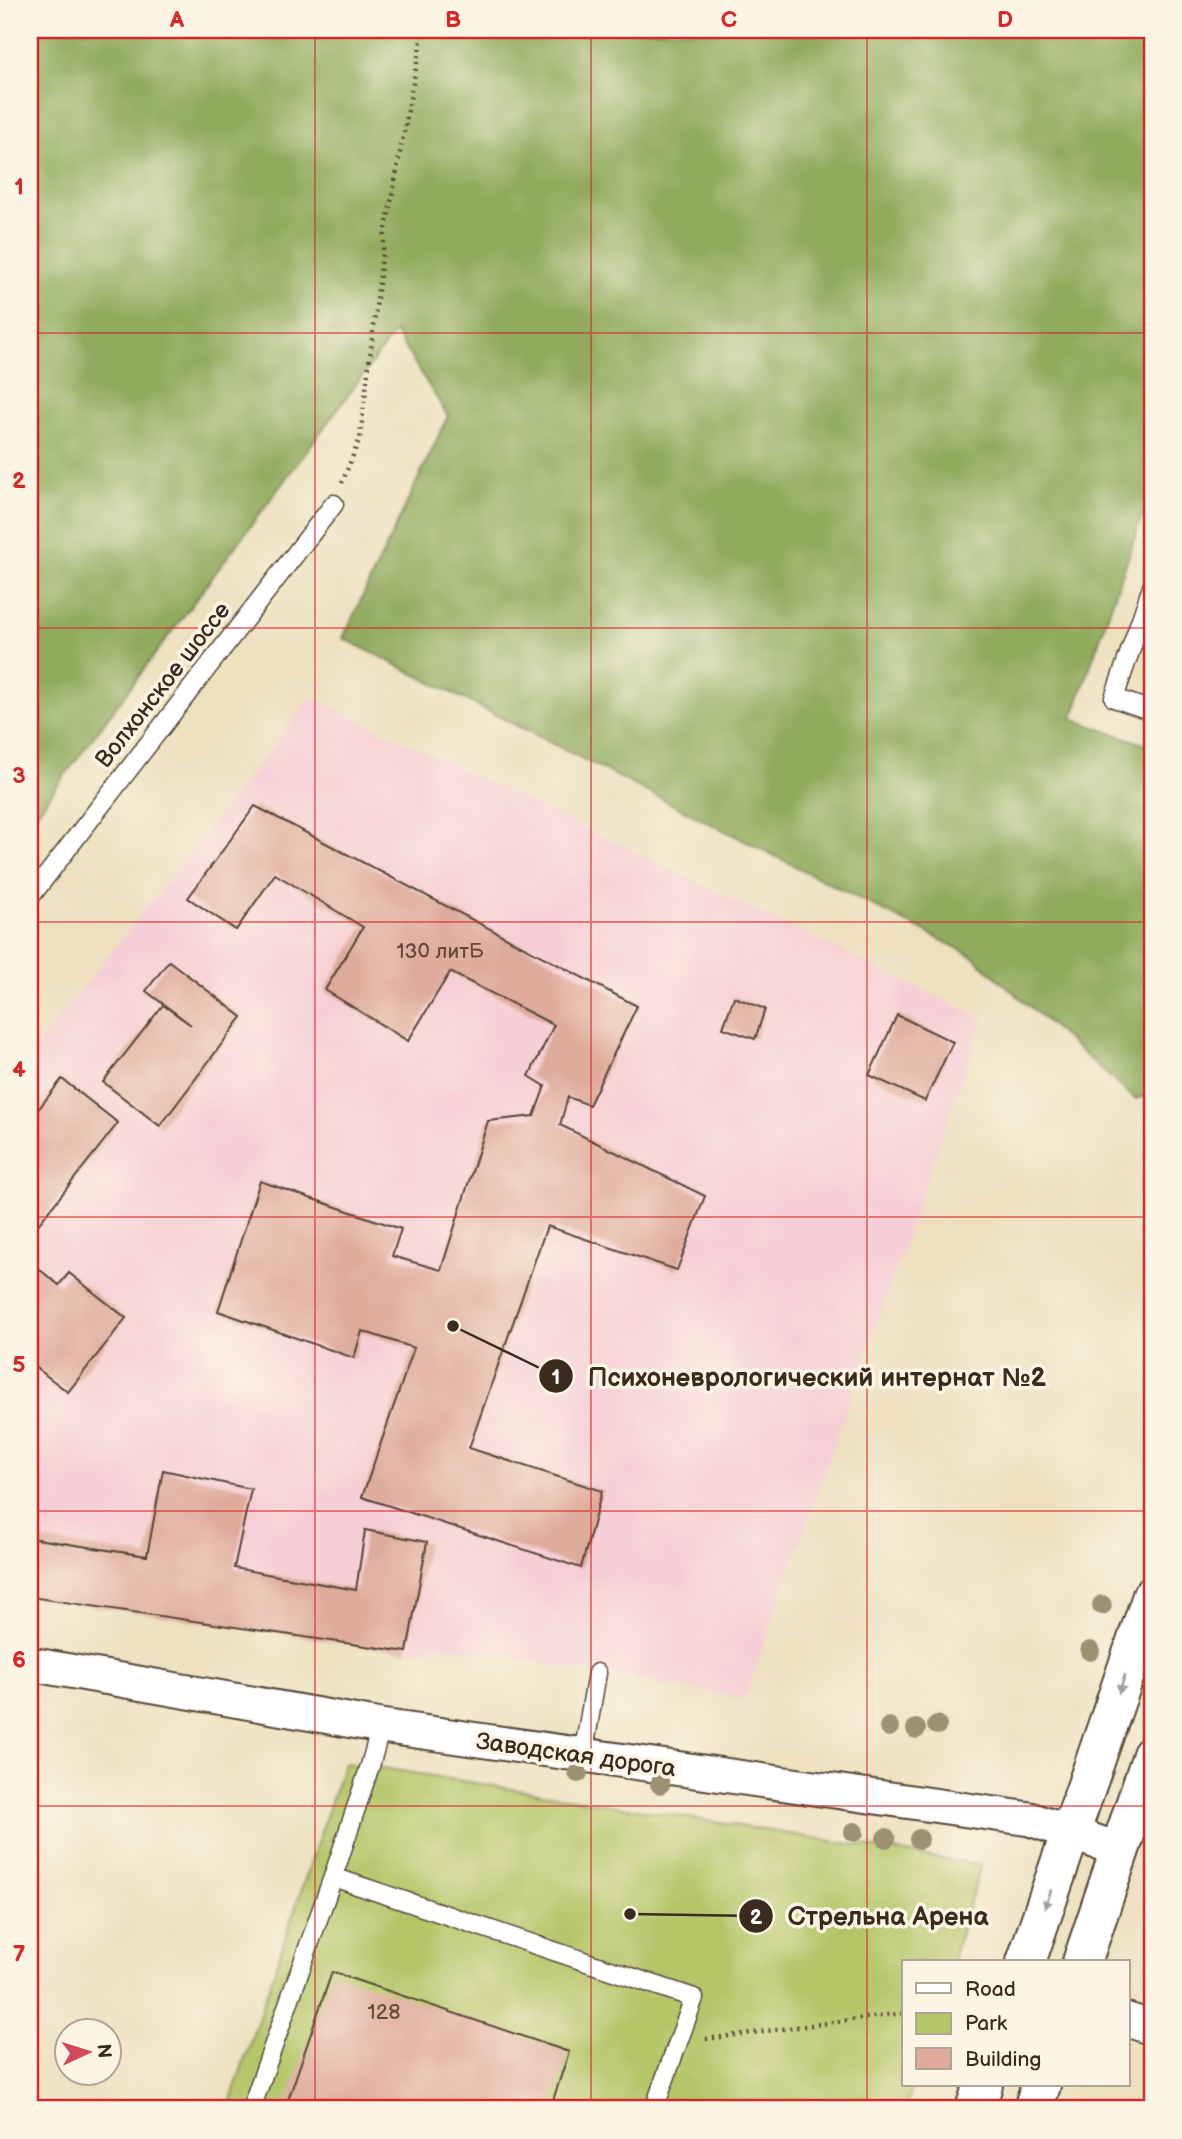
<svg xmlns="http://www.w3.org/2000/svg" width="1182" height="2139" font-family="'Balsamiq Sans',sans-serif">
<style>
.built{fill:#f6cfd6}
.green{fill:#b5c669;stroke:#787844;stroke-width:2}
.forest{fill:#90ab5d;stroke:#666a3e;stroke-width:2}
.building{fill:#dfab9b}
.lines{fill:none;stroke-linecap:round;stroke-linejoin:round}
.service-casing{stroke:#564536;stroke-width:21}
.minor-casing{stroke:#564536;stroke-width:37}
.primary-casing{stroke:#564536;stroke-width:42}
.path{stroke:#564536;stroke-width:4.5;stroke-dasharray:2 5;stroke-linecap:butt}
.service{stroke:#fff;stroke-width:18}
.minor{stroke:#fff;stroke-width:33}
.primary{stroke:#fff;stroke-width:38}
.tree{fill:#9c9271}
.oneway{fill:#a79f9a}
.grid{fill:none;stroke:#d62828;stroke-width:2;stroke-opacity:0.55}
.labels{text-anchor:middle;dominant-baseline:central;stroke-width:7;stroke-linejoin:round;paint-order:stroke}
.number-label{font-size:21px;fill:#644a3d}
.street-label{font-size:24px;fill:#3b2a1e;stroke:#fcf5e5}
.leader{fill:none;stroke:#3b2a1e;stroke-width:2.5}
.callout-dot{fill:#3b2a1e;stroke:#fcf5e5;stroke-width:2.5}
.mark-label{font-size:21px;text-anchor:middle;font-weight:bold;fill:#fff}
.callout-label{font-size:26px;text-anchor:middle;font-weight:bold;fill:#3b2a1e;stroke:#fcf5e5;stroke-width:7;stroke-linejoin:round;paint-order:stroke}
.neatline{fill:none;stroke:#d62828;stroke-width:2.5}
.grid-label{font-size:23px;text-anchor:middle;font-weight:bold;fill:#d62828}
</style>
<rect width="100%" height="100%" fill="#fcf5e5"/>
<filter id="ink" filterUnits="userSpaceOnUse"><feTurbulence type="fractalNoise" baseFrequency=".0143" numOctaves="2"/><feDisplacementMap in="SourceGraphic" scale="14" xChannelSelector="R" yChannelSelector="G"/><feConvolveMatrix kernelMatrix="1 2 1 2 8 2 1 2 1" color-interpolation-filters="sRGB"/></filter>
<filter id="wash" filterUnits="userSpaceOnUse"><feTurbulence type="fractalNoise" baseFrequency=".00686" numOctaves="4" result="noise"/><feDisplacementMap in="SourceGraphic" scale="28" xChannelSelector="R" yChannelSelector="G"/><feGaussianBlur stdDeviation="1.57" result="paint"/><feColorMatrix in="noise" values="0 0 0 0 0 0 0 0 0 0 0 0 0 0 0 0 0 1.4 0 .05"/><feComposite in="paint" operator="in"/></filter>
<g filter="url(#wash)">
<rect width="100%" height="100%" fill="#ede1c0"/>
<path class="built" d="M 311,697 L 983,1019 L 745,1699 L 442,1646 L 406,1652 L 30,1597 L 30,1055 Z
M 1148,2075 L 1152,2076 L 1152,2109 L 1136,2109 Z"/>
<path class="green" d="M 344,1763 L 370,1766 L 981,1865 L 952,1962 L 904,1962 L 904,2085 L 913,2085 L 905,2109 L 228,2109 Z"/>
<path class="forest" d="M 30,30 L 1152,30 L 1152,488 L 1072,719 L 1152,747 L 1152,1095 L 1135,1099 L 971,955 L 343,638 L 448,416 L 395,332 L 30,822 Z"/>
<g id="blocks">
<path class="building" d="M 255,806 L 637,1006 L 589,1105 L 568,1097 L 560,1125 L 705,1196 L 677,1270 L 547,1226 L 469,1448 L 602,1491 L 581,1568 L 362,1497 L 414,1348 L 362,1331 L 354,1358 L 218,1311 L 260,1181 L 401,1229 L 392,1256 L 441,1270 L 488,1121 L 534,1116 L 545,1086 L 529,1076 L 554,1025 L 450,972 L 408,1041 L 325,990 L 363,927 L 275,874 L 236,930 L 188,898 Z
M 169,961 L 242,1017 L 160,1126 L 103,1082 L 163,1005 L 191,1025 L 146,991 Z
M 734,997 L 765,1009 L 755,1039 L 723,1028 Z
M 897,1015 L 953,1042 L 925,1101 L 869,1075 Z
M 62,1079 L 118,1123 L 30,1235 L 30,1120 Z
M 30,1262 L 59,1285 L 69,1273 L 126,1318 L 68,1392 L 30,1363 Z
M 163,1470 L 251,1489 L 234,1568 L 356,1590 L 365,1530 L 427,1542 L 407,1652 L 30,1597 L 30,1538 L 147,1556 Z
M 332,1972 L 569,2052 L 550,2109 L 285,2109 Z"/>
</g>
</g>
<g filter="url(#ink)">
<use href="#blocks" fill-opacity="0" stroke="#564536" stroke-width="2"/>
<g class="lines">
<defs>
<path id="service" d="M 1152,587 L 1114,698 L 1152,711
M 30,897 L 334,504
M 381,1726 L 370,1766 L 333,1877 L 694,1998 L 654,2109
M 583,1756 L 597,1673
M 251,2109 L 333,1877"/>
<path id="minor" d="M 30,1664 L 381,1726 L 1030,1819 L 1120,1850
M 1128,2020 L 1152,2028"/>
<path id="primary" d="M 1026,1962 L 1152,1596
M 1082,1962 L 1152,1755
M 975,2109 L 983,2085
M 1033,2109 L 1041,2085"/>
</defs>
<use href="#service" class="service-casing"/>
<use href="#minor" class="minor-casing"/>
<use href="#primary" class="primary-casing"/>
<path class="path" d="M 342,483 L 360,438 L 385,234 L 423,30
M 706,2039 L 904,2013"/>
<use href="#service" class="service"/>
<use href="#minor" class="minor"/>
<use href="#primary" class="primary"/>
</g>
<g class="tree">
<circle cx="1102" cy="1605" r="10"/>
<circle cx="1090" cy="1651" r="10"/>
<circle cx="937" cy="1725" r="10"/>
<circle cx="889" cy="1727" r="10"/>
<circle cx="916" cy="1729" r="10"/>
<circle cx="578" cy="1773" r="10"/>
<circle cx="660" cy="1784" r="10"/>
<circle cx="854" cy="1832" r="10"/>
<circle cx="886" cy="1838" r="10"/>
<circle cx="919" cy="1839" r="10"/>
</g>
<defs><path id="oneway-solid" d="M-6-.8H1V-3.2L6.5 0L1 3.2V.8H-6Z" transform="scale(1.75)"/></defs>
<g class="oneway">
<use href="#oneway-solid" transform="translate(1122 1684) rotate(109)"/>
<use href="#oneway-solid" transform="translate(1048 1899) rotate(109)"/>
</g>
</g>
<path class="grid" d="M 315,30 L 315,2109M 591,30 L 591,2109M 867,30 L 867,2109M 30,333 L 1152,333M 30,628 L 1152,628M 30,922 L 1152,922M 30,1217 L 1152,1217M 30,1511 L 1152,1511M 30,1806 L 1152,1806"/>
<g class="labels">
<g class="number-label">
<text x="440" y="951">130 литБ</text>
<text x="384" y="2012">128</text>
</g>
<g class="street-label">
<text transform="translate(163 685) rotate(-52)">Волхонское шоссе</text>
<text transform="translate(576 1755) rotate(8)">Заводская дорога</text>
</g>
</g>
<path class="leader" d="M453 1326L556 1376M630 1914L756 1916"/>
<g class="callout-dot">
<circle cx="453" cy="1326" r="7"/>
<circle cx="630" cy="1914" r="7"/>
<circle cx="556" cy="1376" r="18"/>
<circle cx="756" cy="1916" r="18"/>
</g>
<g class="mark-label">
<text x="556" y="1384">1</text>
<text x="756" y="1924">2</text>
</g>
<g class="callout-label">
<text x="817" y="1386">Психоневрологический интернат №2</text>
<text x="888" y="1925">Стрельна Арена</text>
</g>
<rect width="1182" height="2139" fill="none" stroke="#fcf5e5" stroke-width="77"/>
<rect x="902" y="1960" width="228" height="126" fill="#fcf5e5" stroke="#afa495" stroke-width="2"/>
<rect x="916" y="1983" width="35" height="10" fill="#ffffff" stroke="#afa495" stroke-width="2"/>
<text x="965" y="1996" font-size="21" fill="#3b2a1e">Road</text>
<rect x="916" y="2013" width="35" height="21" fill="#b5c669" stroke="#afa495" stroke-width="2"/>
<text x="965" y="2030" font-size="21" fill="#3b2a1e">Park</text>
<rect x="916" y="2048" width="35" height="21" fill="#dfab9b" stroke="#afa495" stroke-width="2"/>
<text x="965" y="2066" font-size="21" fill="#3b2a1e">Building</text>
<g transform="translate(88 2052) rotate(86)"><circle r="33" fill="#fcf5e5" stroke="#afa495" stroke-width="2"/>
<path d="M0-5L12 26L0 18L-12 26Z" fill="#d1495b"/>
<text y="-10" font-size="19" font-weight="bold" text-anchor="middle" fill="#3b2a1e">N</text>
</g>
<rect x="38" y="38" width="1106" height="2062" class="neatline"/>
<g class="grid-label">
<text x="177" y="27">A</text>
<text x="453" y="27">B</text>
<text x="729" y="27">C</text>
<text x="1005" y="27">D</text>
<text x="19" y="194">1</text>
<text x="19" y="488">2</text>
<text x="19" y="783">3</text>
<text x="19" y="1077">4</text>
<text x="19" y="1372">5</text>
<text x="19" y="1667">6</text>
<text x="19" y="1961">7</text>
</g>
</svg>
